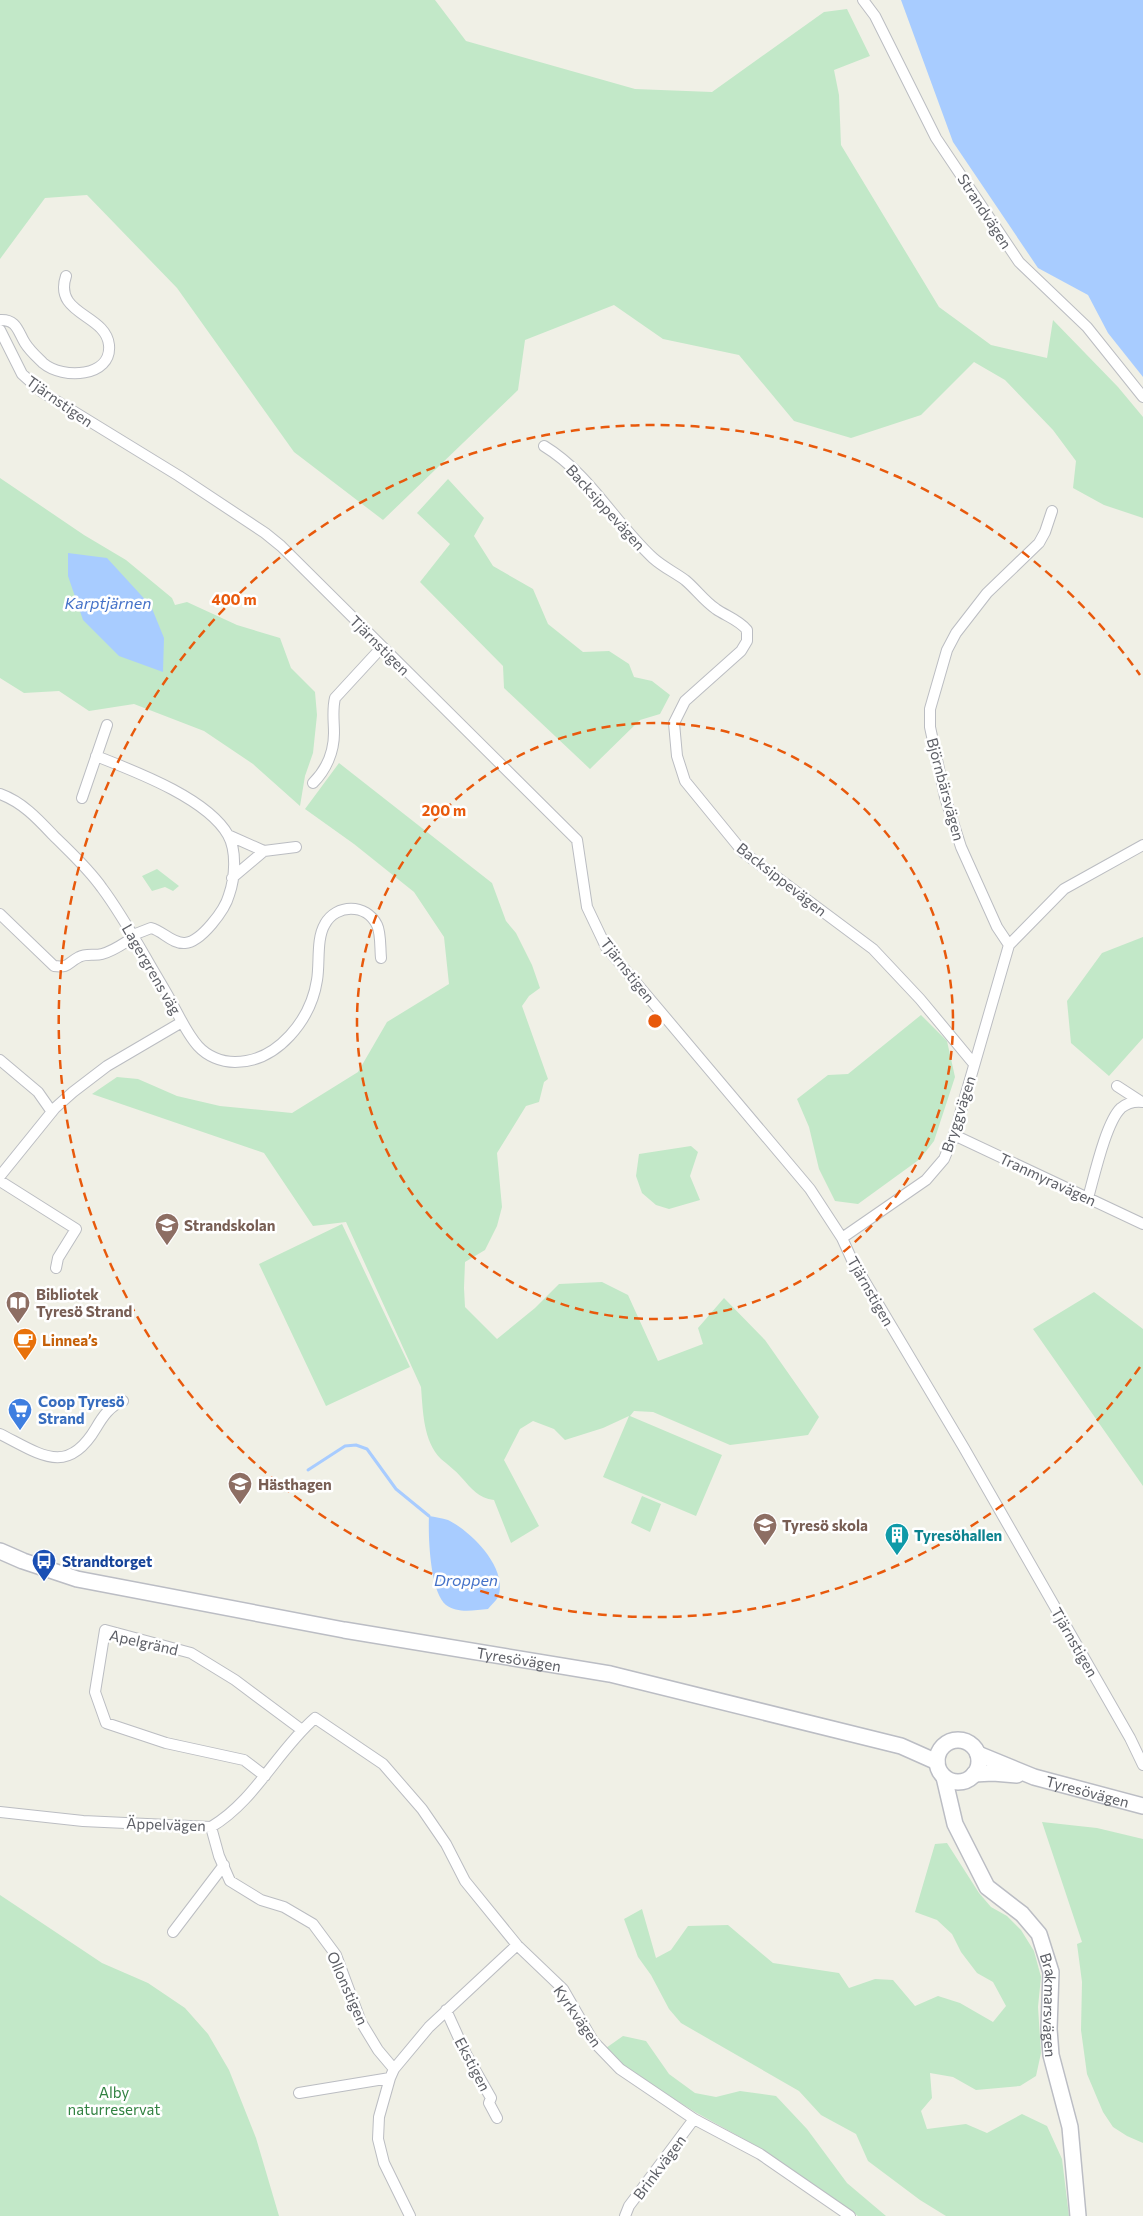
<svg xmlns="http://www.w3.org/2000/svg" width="1143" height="2216" font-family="Commissioner,sans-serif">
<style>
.green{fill:#c2e8c8}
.water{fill:#a8ccff}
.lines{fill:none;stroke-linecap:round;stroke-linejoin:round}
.stream{stroke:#a8ccff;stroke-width:3}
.street-casing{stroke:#bbbdc2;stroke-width:12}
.secondary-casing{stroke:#bbbdc4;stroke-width:18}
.street{stroke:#fff;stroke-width:10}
.secondary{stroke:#fff;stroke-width:15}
.ring{fill:none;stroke:#e8590c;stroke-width:2.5;stroke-dasharray:9 6}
.labels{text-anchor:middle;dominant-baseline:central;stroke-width:5;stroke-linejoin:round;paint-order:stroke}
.street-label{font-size:15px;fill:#5e6067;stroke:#fff}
.education-label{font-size:15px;font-weight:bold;fill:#785e54;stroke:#fff;text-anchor:start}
.food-label{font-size:15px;font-weight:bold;fill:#c56008;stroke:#fff;text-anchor:start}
.shop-label{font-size:15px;font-weight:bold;fill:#366cbe;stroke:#fff;text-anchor:start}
.culture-label{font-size:15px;font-weight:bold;fill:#0d838f;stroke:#fff;text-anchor:start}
.transit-label{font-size:15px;font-weight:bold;fill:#164399;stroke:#fff;text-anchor:start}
.park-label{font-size:15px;fill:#318241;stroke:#fff}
.water-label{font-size:16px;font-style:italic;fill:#4572c8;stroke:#fff}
.centre{fill:#e8590c;stroke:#fff;stroke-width:2.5}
.ring-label{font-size:15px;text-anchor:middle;font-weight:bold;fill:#e8590c;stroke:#fff;stroke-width:5;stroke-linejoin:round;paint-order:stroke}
</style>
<rect width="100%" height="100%" fill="#f0f0e6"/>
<path class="green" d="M 0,0 L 435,0 L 466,41 L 635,89 L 712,92 L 824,12 L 847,9 L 870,56 L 834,70 L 839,95 L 841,145 L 939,307 L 991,345 L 1047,358 L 1053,320 L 1118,387 L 1143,417 L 1143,518 L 1104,505 L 1073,488 L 1076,461 L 1053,430 L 1005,380 L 974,362 L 921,415 L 851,438 L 794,421 L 739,355 L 663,339 L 614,305 L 525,340 L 518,390 L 383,520 L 294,452 L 177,288 L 87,195 L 45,198 L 0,259 Z
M 0,478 L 84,535 L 126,560 L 172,598 L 175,605 L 187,602 L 237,625 L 280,638 L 291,668 L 315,692 L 317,715 L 313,753 L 305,776 L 300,806 L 253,764 L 204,731 L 134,704 L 89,711 L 59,691 L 24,693 L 0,678 Z
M 448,479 L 484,518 L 474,536 L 493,566 L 533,589 L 548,624 L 583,652 L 609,651 L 629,664 L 634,677 L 652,681 L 670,695 L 660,714 L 640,720 L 590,769 L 504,688 L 503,666 L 420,582 L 450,544 L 417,513 Z
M 339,763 L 492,883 L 506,921 L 516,933 L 532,965 L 540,988 L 529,996 L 522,1006 L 548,1079 L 544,1082 L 539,1102 L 526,1106 L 497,1153 L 502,1207 L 497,1226 L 485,1250 L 465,1262 L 464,1288 L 465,1307 L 497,1339 L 535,1308 L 559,1284 L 602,1282 L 628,1295 L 658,1361 L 703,1344 L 698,1328 L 724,1298 L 765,1340 L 819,1417 L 808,1435 L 730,1445 L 653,1412 L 634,1411 L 630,1416 L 722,1455 L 696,1516 L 603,1477 L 629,1416 L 603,1428 L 565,1440 L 554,1429 L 533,1421 L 520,1429 L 504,1460 L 539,1526 L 511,1543 L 494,1500 C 478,1498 472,1489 461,1477 C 455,1470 448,1465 441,1459 C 423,1441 423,1411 421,1387 L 346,1222 L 313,1226 L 264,1153 L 92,1094 L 117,1077 L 138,1079 L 177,1096 L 220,1106 L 292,1113 L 358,1072 L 387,1022 L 449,984 L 444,937 L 414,892 L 354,844 L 305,809 Z
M 157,869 L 179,886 L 173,891 L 165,887 L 152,891 L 142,876 Z
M 1143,937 L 1143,1038 L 1109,1076 L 1071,1043 L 1067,1001 L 1102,953 Z
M 921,1015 L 947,1041 L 955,1077 L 934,1141 L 920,1159 L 858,1204 L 835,1201 L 819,1169 L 809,1127 L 797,1099 L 828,1075 L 848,1074 Z
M 691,1146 L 698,1152 L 690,1176 L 700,1200 L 669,1209 L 656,1205 L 642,1193 L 636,1176 L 639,1154 Z
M 342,1224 L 410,1367 L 326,1406 L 259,1264 Z
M 1094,1292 L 1143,1329 L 1143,1486 L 1033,1329 Z
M 642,1496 L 661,1504 L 650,1532 L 631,1523 Z
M 1042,1822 L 1097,1828 L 1143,1839 L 1143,2143 L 1127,2136 L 1113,2127 L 1103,2112 L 1087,2074 L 1081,2030 L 1082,1982 L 1077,1944 L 1082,1942 Z
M 947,1843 L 979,1893 L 991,1907 L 1007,1916 L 1021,1930 L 1034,1951 L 1041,1977 L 1038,2007 L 1041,2053 L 1036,2076 L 1020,2086 L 976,2090 L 953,2077 L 930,2073 L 932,2098 L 921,2111 L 927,2129 L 966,2124 L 987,2133 L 1022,2114 L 1047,2126 L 1062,2159 L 1069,2216 L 946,2216 L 920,2200 L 868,2161 L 856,2134 L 821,2115 L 799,2091 L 681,2023 L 669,2009 L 651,1975 L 638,1957 L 624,1919 L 642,1909 L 656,1958 L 671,1950 L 688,1926 L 728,1925 L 773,1963 L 839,1973 L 849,1988 L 875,1979 L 893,1980 L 915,2006 L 938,1996 L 960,2003 L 993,2022 L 1006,2006 L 993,1982 L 977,1973 L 961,1952 L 952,1934 L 937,1920 L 915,1912 L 935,1844 Z
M 0,1895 L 102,1963 L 148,1983 L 185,2008 L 208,2034 L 229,2070 L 256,2138 L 279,2216 L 0,2216 Z
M 623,2036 L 646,2041 L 669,2074 L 695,2093 L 716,2097 L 740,2091 L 776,2096 L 807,2129 L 847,2183 L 886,2216 L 858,2216 L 760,2148 L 695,2112 L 625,2068 L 606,2048 Z"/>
<path class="water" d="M 901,0 L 1143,0 L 1143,377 L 1108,333 L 1088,295 L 1038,268 L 953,142 Z
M 68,553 L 107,558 L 151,606 L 164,638 L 163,672 L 119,656 L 83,620 L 68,576 Z
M 429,1516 C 435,1517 442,1518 448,1520 C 471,1531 509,1569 498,1597 C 496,1601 491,1605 488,1609 C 475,1610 458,1614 446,1605 C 430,1592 428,1536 429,1516 Z"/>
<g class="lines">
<path class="stream" d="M 308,1470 L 345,1446 L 356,1445 L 367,1449 L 396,1489 L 429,1516"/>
<defs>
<path id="street" d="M 863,0 L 875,16 L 936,138 L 1019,262 L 1087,327 L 1143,397
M 0,320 C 17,319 18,332 25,343 C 30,351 37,357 43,363 C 63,380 112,377 109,345 C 106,314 53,315 66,276
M 0,330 L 22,374 L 42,392 L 179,476 L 265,533 L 281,546 L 577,840 L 587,907 L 606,947 L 810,1189 L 842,1238 L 852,1260 L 964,1448 L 1130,1738 L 1143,1765
M 544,446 C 590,474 614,522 653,558 C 663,567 674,572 685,580 C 696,589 704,601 716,609 C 726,616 739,620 747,630 L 747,641 L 741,651 L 685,701 L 674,723 L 677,756 L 685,781 L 743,852 L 873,949 L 920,999 L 974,1064
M 96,756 C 134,771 207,798 228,835 C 237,851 235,878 229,895 C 225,910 201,942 185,943 C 172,944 163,931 151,928 L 133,935
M 313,783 C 326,770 334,752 334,733 C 334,721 332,710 335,698 L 382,647
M 0,794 C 22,802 37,818 53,835 C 70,852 88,868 102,888 C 120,912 135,939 150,965 C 158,979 167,993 174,1007 C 181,1020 188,1035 198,1046 C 207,1056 221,1062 235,1062 C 278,1062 311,1019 317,980 C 320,963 316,939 325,924 C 336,904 366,903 377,925 C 381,933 380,948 381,958
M 82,798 L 107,725
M 228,835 L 264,851 L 296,847
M 232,878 L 264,851
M 0,914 L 54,966 C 70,968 67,963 79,957 C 86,953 95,956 102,954 C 114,951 124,943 134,937
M 1009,945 L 997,927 L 961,847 L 945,797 L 930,727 L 930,709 L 947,650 L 956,633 L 987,593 L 1039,543 L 1045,532 L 1052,511
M 0,1060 L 38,1092 L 52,1112
M 1117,1086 L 1140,1101
M 954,1135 L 1143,1224
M 0,1176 L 55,1108 L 73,1092 L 107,1066 L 182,1022
M 0,1181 L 76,1229 L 58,1258 L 56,1268
M 1088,1198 C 1094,1177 1106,1122 1121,1108 C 1127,1103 1135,1101 1143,1102
M 842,1238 L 926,1180 L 944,1159 L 954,1135 L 1009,945 L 1064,889 L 1143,845
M 0,1434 C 40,1454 67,1477 96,1428 C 103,1416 110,1406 123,1401
M 265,1776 L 244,1760 L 166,1743 L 106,1723 L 95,1692 L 105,1630 L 191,1653 L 235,1680 L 302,1730
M 0,1812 L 83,1821 L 211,1827 C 255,1801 277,1751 315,1718 L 383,1764 L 422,1809 L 446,1844 L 465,1881 L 517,1945 L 563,1989 L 593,2041 L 620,2069 L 694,2119 L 760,2154 L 850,2216
M 211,1827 L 219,1856 L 230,1881 L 261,1900 L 284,1907 L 313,1924 L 336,1955 L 361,2022 L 378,2050 L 394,2069
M 173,1932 L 224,1865
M 446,2010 L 466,2054 L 491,2098 L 489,2103 L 497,2118
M 299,2093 L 390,2078
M 410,2216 L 384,2163 L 378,2139 L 379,2117 L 390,2078 L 394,2069 L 429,2027 L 517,1945
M 625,2216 L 629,2206 L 694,2119"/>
<g id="secondary">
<path id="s1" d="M 0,1551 L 23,1561 L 77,1579 L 344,1630 L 610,1674 L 901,1746 L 937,1762"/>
<circle cx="958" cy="1761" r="21"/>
<path id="s2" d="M 978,1754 L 1034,1777 L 1143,1806"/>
<path d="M 974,1774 L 993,1773 L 1017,1775"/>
<path id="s3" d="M 944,1777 L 955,1824 L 987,1887 L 1022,1914 L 1039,1934 L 1051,1972 L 1049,2029 L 1051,2055 L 1070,2127 L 1078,2216"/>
</g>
</defs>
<use href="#street" class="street-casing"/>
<use href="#secondary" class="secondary-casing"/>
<use href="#street" class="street"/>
<use href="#secondary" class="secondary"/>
</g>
<g class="ring">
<circle cx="655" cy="1021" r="298"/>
<path d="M1140 1367A596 596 0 1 1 1140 675"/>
</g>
<defs>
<symbol id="school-pin" viewBox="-11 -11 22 30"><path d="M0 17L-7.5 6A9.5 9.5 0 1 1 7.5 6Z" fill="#8d6e63" stroke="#fff"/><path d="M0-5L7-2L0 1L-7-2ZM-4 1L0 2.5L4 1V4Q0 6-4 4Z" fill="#fff"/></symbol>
<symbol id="library-pin" viewBox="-11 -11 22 30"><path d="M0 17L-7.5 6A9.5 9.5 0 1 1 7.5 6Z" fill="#8d6e63" stroke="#fff"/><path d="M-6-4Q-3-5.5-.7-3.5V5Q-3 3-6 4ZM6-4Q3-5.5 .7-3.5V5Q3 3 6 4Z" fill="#fff"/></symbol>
<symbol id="cafe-pin" viewBox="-11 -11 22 30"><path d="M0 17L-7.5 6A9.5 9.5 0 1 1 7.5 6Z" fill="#e8710a" stroke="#fff"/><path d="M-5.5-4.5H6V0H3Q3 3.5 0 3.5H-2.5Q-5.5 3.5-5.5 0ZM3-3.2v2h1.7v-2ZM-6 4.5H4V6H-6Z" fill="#fff"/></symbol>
<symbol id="supermarket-pin" viewBox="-11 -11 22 30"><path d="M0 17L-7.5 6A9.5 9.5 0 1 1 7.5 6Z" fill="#3f7fe0" stroke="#fff"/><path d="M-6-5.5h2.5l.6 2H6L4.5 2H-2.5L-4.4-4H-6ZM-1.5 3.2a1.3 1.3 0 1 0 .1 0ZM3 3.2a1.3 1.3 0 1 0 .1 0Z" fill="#fff"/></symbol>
<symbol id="building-pin" viewBox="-11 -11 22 30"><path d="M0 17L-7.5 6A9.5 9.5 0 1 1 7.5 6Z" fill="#0f9aa8" stroke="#fff"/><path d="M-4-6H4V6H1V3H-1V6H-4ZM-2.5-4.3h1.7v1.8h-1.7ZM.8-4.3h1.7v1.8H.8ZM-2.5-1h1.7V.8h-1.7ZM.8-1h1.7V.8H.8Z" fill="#fff"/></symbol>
<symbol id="bus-pin" viewBox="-11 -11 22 30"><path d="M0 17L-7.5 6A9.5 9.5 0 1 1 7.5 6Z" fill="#1a4fb4" stroke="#fff"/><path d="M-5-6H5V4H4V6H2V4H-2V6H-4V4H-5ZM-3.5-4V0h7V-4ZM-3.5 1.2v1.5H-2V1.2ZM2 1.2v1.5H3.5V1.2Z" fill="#fff"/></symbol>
</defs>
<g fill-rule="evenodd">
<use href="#school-pin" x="153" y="1211" width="28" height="38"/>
<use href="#library-pin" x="4" y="1289" width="28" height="38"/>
<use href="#cafe-pin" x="11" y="1326" width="28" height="38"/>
<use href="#supermarket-pin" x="6" y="1396" width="28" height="38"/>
<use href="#school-pin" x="226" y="1470" width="28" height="38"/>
<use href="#school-pin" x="751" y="1511" width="28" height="38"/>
<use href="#building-pin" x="883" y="1521" width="28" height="38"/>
<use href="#bus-pin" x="30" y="1547" width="28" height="38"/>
</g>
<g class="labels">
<g class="street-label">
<text transform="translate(985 211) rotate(57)">Strandvägen</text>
<text transform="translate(60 401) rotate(35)">Tjärnstigen</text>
<text transform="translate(606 507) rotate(48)">Backsippevägen</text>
<text transform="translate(380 645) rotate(45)">Tjärnstigen</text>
<text transform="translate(946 789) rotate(75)">Björnbärsvägen</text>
<text transform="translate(782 879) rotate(38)">Backsippevägen</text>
<text transform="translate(152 969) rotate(60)">Lagergrens väg</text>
<text transform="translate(628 970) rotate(52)">Tjärnstigen</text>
<text transform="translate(958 1114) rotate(-72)">Bryggvägen</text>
<text transform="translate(1048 1179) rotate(25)">Tranmyravägen</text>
<text transform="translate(871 1291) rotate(60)">Tjärnstigen</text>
<text transform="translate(144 1642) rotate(13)">Apelgränd</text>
<text transform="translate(1075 1642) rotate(60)">Tjärnstigen</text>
<text stroke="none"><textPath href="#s1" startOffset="531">Tyresövägen</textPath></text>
<text stroke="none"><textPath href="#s2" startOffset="116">Tyresövägen</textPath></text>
<text transform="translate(166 1824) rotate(2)">Äppelvägen</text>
<text transform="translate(348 1988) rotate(66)">Ollonstigen</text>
<text stroke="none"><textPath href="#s3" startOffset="262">Brakmarsvägen</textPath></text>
<text transform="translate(578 2016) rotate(55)">Kyrkvägen</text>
<text transform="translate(473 2064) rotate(62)">Ekstigen</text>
<text transform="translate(659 2167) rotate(-53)">Brinkvägen</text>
</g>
<g class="education-label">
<text x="184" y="1225">Strandskolan</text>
<text x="36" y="1294">Bibliotek<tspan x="36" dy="17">Tyresö Strand</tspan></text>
<text x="258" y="1484">Hästhagen</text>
<text x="782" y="1525">Tyresö skola</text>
</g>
<g class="food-label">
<text x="42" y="1340">Linnea’s</text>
</g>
<g class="shop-label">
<text x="38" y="1401">Coop Tyresö<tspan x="38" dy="17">Strand</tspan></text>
</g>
<g class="culture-label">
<text x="914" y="1535">Tyresöhallen</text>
</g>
<g class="transit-label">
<text x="62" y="1561">Strandtorget</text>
</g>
<g class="park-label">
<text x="114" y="2092">Alby<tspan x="114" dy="17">naturreservat</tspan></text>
</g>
<g class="water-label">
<text x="108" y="602">Karptjärnen</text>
<text x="466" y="1579">Droppen</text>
</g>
</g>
<circle cx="655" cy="1021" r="8" class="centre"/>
<g class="ring-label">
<text x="234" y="605">400 m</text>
<text x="444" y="816">200 m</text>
</g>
</svg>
